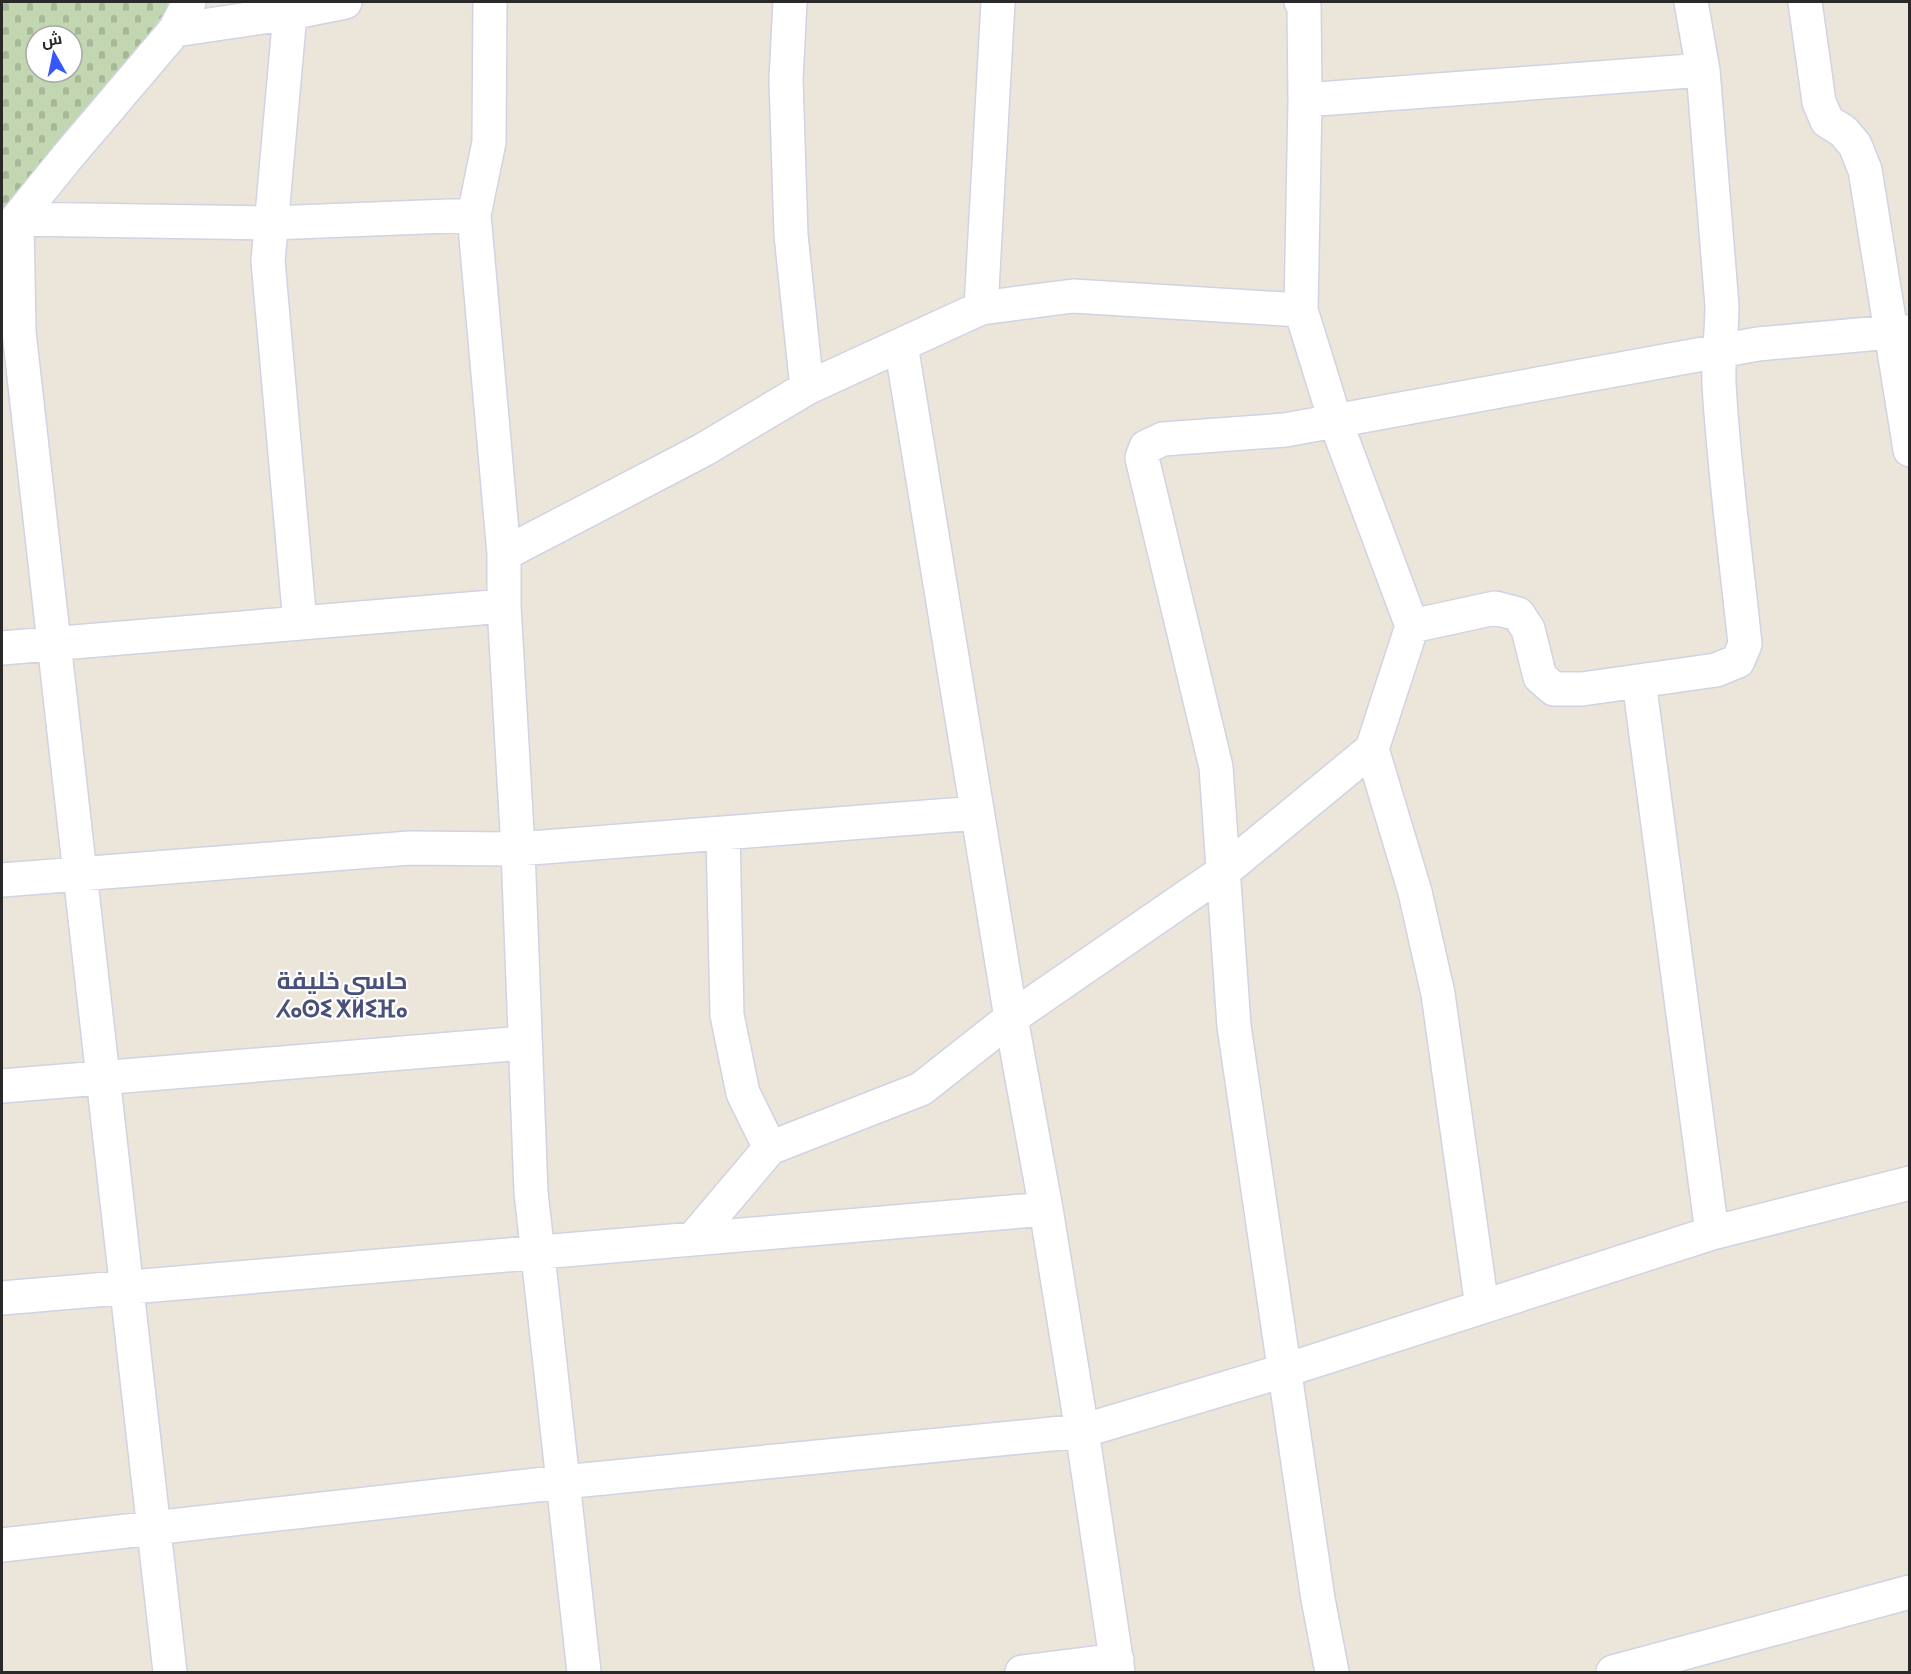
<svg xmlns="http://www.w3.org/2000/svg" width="1911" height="1674" font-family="'Asap Condensed',Cairo,'Noto Sans Tifinagh',sans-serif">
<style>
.cemetery{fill:url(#cemetery-stones);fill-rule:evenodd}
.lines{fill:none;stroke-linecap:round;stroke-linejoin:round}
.minor-casing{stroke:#d0d3e2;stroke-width:36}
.minor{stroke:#fff;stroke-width:33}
.labels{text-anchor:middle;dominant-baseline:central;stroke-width:4.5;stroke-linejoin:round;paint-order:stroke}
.district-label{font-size:24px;font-weight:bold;fill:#49507a;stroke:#fff}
</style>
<defs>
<pattern id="cemetery-stones" width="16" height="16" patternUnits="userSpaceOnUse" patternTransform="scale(1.5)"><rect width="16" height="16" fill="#c2d6b1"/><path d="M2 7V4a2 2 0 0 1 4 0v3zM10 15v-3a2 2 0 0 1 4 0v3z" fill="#a7b898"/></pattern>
</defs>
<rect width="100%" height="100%" fill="#ece5da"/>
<path class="cemetery" d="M 2,2 L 172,2 L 38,190 L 2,210 ZM 36,36 L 72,36 L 72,72 L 36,72 Z"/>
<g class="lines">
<defs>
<path id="minor" d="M 291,2 L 268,261 L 300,623
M 490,2 L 489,142 L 474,215 L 504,554 L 504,606 L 518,849 L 531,1192 L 584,1672
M 790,2 L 786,80 L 791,235 L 807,388
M 1805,2 L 1819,102 L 1827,121 L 1843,131 L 1855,145 L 1865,170 L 1910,450
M 175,30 L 290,13 L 345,2
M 1305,100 L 1703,70
M 17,219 L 272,223 L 474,215
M 981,308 L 998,2
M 901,345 L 1011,1018 L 1046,1209 L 1082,1431 L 1118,1672
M 504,554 L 703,450 L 807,388 L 981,308 L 1073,296 L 1301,310
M 1412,626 L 1495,608 L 1518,614 L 1528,629 L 1540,677 L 1554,689 L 1582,689 L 1716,670 L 1738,661 L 1745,644 C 1736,557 1724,471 1719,384 C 1718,358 1722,332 1722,306 L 1703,70 L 1691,2
M 2,648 L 504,606
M 1639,681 L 1712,1233
M 1372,749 L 1415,892 L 1438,994 L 1482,1307
M 723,833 L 727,1015 L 743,1093 L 770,1148
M 2,880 L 410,848 L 518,849 L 977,813
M 2,1086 L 524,1043
M 693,1239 L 770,1148 L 921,1089 L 1011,1018 L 1224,871 L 1372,749 L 1412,626 L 1335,420 L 1301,310 L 1305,100 L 1304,6 L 1301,2
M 2,1298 L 1046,1209
M 2,1545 L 563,1482 L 1082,1431 L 1286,1370 L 1712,1233 L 1910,1183
M 170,1672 L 19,332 L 17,219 L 68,156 L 175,30 L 189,2
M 1022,1672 L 1117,1660
M 1332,1672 L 1318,1599 L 1234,1026 L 1216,767 L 1142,458 L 1146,447 L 1163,439 L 1285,430 L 1758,344 L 1891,332 L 1910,332
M 1613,1672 L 1910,1592"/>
</defs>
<use href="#minor" class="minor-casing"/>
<use href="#minor" class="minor"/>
</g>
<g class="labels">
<g class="district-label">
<text x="342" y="980">حاسي خليفة<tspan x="342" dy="28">ⵃⴰⵙⵉ ⵅⵍⵉⴼⴰ</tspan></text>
</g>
</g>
<rect width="1911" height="1674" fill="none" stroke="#292929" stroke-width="6"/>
<g transform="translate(54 54) rotate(351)"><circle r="28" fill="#ffffff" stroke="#a9a9a9" stroke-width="1.5"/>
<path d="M0-4.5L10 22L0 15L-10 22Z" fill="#3756fc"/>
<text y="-9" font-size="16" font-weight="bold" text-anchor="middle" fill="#292929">ش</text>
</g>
</svg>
